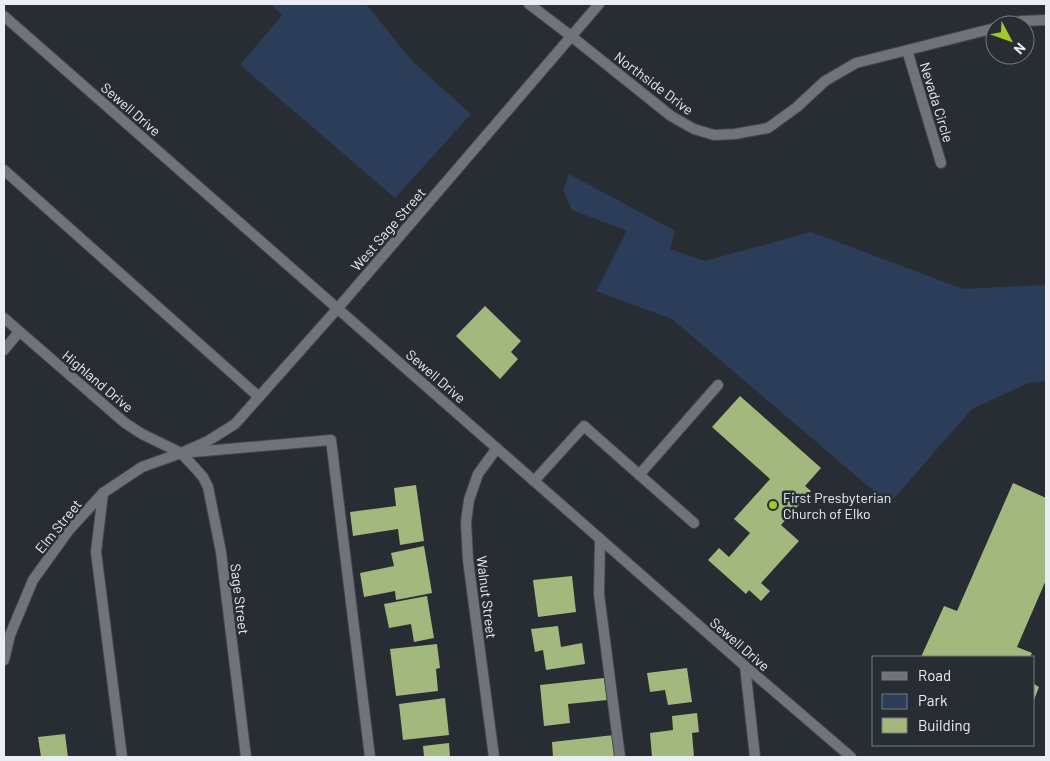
<svg xmlns="http://www.w3.org/2000/svg" width="1050" height="761" font-family="Barlow,sans-serif">
<style>
.green{fill:#2b3d59}
.building{fill:#a3b87c}
.lines{fill:none;stroke-linecap:round;stroke-linejoin:round}
.service-casing{stroke:#43484f;stroke-width:12}
.minor-casing{stroke:#43484f;stroke-width:12}
.tertiary-casing{stroke:#43484f;stroke-width:12}
.service{stroke:#707377;stroke-width:10}
.minor{stroke:#707377;stroke-width:10}
.tertiary{stroke:#707377;stroke-width:10}
.poi-dot{fill:#a1c92b;stroke:#282d34;stroke-width:2}
.labels{text-anchor:middle;dominant-baseline:central;stroke-width:5;stroke-linejoin:round;paint-order:stroke}
.street-label{font-size:14px;fill:#eaedf2;stroke:#282d34}
.poi-label{font-size:14px;fill:#eaedf2;stroke:#282d34;text-anchor:start}
</style>
<rect width="100%" height="100%" fill="#282d34"/>
<path class="green" d="M 270,4 L 366,4 L 413,62 L 471,114 L 395,198 L 240,65 L 282,15 Z
M 569,174 L 675,231 L 670,249 L 705,261 L 811,232 L 963,289 L 1046,285 L 1046,381 L 1028,383 L 972,409 L 889,504 L 672,319 L 596,291 L 627,231 L 572,210 L 563,190 Z"/>
<path class="building" d="M 485,306 L 521,341 L 511,352 L 518,359 L 500,379 L 456,336 Z
M 740,396 L 821,468 L 805,486 L 811,491 L 781,525 L 799,541 L 761,583 L 770,591 L 761,601 L 749,590 L 746,594 L 708,560 L 719,548 L 729,557 L 750,533 L 734,519 L 770,479 L 712,427 Z
M 1013,483 L 1046,498 L 1046,580 L 1017,647 L 1032,653 L 1030,657 L 921,657 L 944,606 L 957,611 Z
M 416,485 L 424,541 L 400,545 L 398,529 L 353,536 L 350,512 L 396,506 L 394,488 Z
M 424,546 L 432,593 L 396,600 L 395,591 L 364,597 L 360,573 L 394,566 L 391,553 Z
M 572,576 L 576,612 L 538,617 L 533,580 Z
M 427,596 L 434,638 L 414,642 L 411,624 L 389,628 L 384,604 Z
M 558,626 L 561,647 L 582,643 L 585,664 L 546,670 L 543,650 L 535,652 L 531,629 Z
M 437,644 L 440,668 L 436,669 L 438,691 L 396,696 L 390,649 Z
M 687,668 L 692,702 L 668,705 L 665,690 L 650,692 L 647,673 Z
M 604,678 L 607,700 L 568,704 L 570,723 L 544,726 L 540,685 Z
M 1034,684 L 1039,687 L 1034,700 Z
M 445,698 L 449,735 L 403,740 L 399,704 Z
M 697,713 L 699,732 L 692,733 L 694,757 L 652,757 L 650,733 L 673,730 L 672,716 Z
M 65,734 L 68,757 L 41,757 L 38,737 Z
M 614,735 L 617,757 L 553,757 L 552,742 Z
M 449,743 L 450,757 L 424,757 L 423,746 Z"/>
<g class="lines">
<defs>
<path id="service" d="M 4,170 L 259,397
M 4,350 L 19,332
M 182,453 L 331,440 L 370,757
M 639,475 L 718,385
M 534,481 L 584,426 L 694,523
M 103,493 L 96,552 L 122,757
M 600,539 L 599,594 L 620,757"/>
<path id="minor" d="M 529,4 L 571,36 L 671,116 L 694,129 L 714,135 L 735,134 L 768,128 L 797,107 L 825,81 L 856,63 L 995,28
M 4,16 L 745,666 L 851,757
M 1006,25 L 1021,21 L 1046,20
M 907,50 L 941,163
M 4,318 L 125,423 L 142,434 L 181,453 L 196,469 L 203,477 L 208,487 L 221,552 L 246,757
M 745,666 L 755,757
M 494,757 L 468,560 L 466,522 L 469,500 L 478,474 L 497,448"/>
<path id="tertiary" d="M 4,660 L 10,635 L 33,580 L 69,530 L 103,493 L 142,467 L 181,453 L 208,441 L 235,424 L 338,308 L 599,4"/>
</defs>
<use href="#service" class="service-casing"/>
<use href="#minor" class="minor-casing"/>
<use href="#tertiary" class="tertiary-casing"/>
<use href="#service" class="service"/>
<use href="#minor" class="minor"/>
<use href="#tertiary" class="tertiary"/>
</g>
<circle class="poi-dot" cx="773" cy="505" r="5"/>
<g class="labels">
<g class="street-label">
<text transform="translate(654 83) rotate(37)">Northside Drive</text>
<text transform="translate(937 102) rotate(73)">Nevada Circle</text>
<text transform="translate(131 109) rotate(41)">Sewell Drive</text>
<text transform="translate(388 229) rotate(-49)">West Sage Street</text>
<text transform="translate(436 376) rotate(41)">Sewell Drive</text>
<text transform="translate(98 381) rotate(40)">Highland Drive</text>
<text transform="translate(58 526) rotate(-51)">Elm Street</text>
<text transform="translate(487 597) rotate(83)">Walnut Street</text>
<text transform="translate(240 599) rotate(83)">Sage Street</text>
<text transform="translate(740 644) rotate(41)">Sewell Drive</text>
</g>
<g class="poi-label">
<text x="783" y="497">First Presbyterian<tspan x="783" dy="16">Church of Elko</tspan></text>
</g>
</g>
<rect width="1050" height="761" fill="none" stroke="#eaedf2" stroke-width="10"/>
<rect x="872" y="656" width="162" height="90" fill="#282d34" stroke="#767a80"/>
<rect x="882" y="672" width="25" height="8" fill="#707377" stroke="#767a80"/>
<text x="918" y="681" font-size="15" fill="#eaedf2">Road</text>
<rect x="882" y="694" width="25" height="15" fill="#2b3d59" stroke="#767a80"/>
<text x="918" y="706" font-size="15" fill="#eaedf2">Park</text>
<rect x="882" y="718" width="25" height="15" fill="#a3b87c" stroke="#767a80"/>
<text x="918" y="731" font-size="15" fill="#eaedf2">Building</text>
<g transform="translate(1010 40) rotate(131)"><circle r="24" fill="#282d34" stroke="#767a80"/>
<path d="M0-4L9 19L0 12L-9 19Z" fill="#a1c92b"/>
<text y="-8" font-size="14" font-weight="bold" text-anchor="middle" fill="#eaedf2">N</text>
</g>
</svg>
